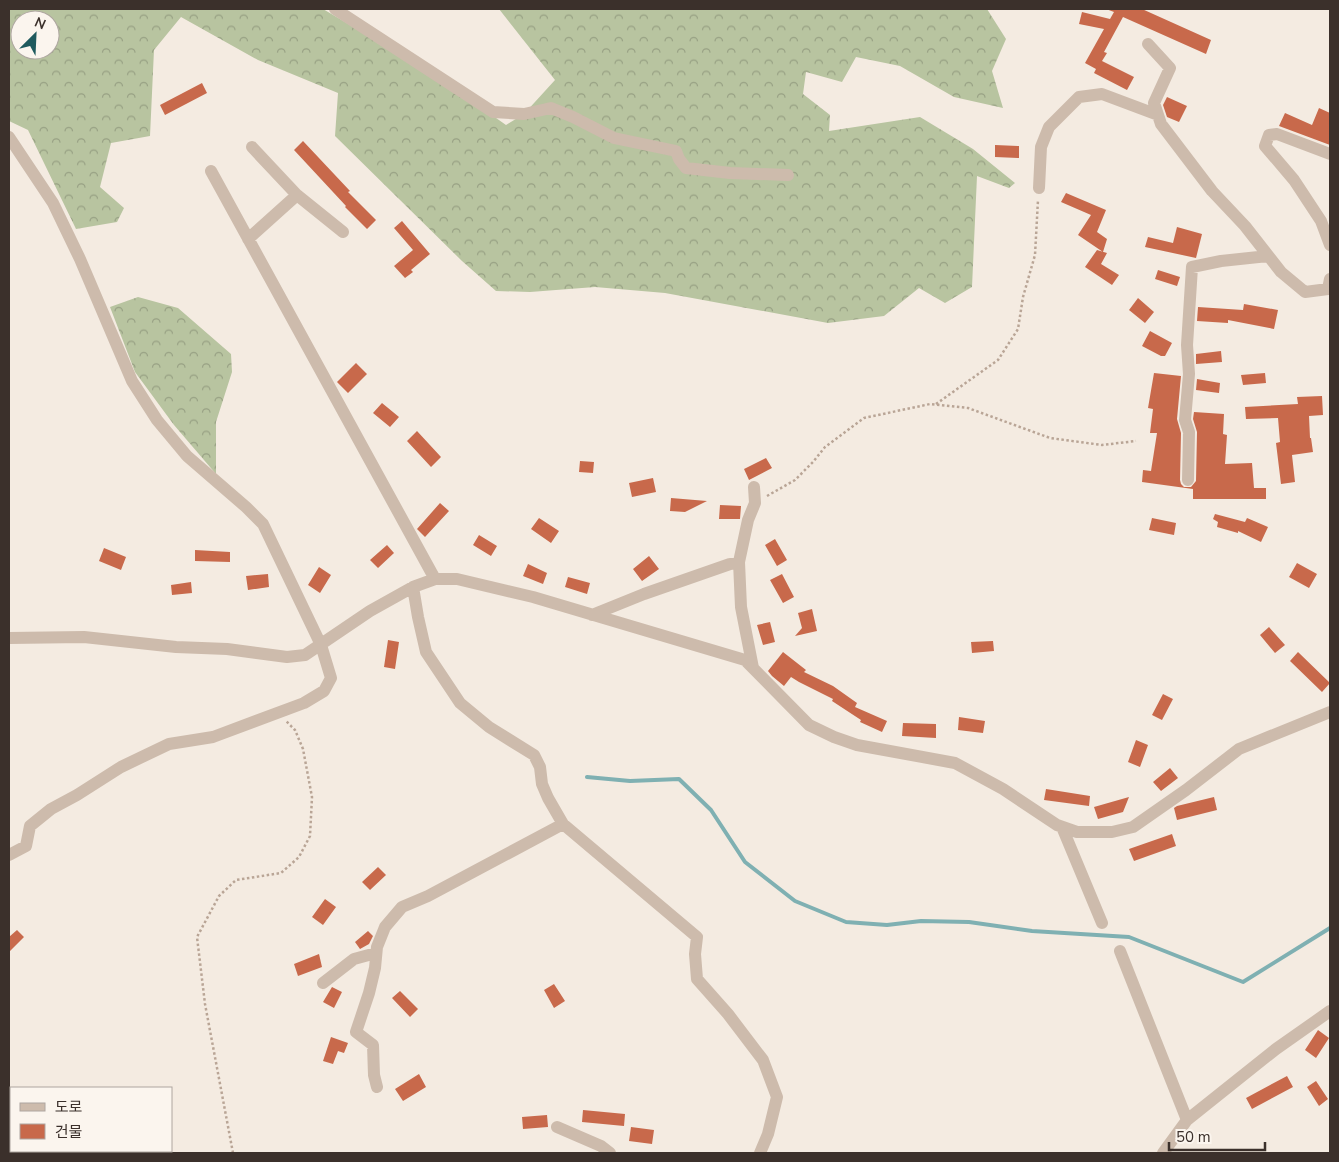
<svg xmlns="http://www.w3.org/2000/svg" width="1339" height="1162" font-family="'Nunito Sans','Noto Sans KR',sans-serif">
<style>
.forest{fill:url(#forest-crowns);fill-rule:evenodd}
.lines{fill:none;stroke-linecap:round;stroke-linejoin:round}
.stream{stroke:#7fb0b2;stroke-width:4}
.building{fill:#c8694b}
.path{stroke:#b9a596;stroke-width:2.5;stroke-dasharray:2.5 2.5;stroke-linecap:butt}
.minor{stroke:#cdbbac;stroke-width:12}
</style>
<defs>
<pattern id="forest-crowns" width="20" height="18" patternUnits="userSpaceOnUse" patternTransform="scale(1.25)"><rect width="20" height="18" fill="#b8c4a0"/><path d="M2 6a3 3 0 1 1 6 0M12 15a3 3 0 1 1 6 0" fill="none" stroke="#97a083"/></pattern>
</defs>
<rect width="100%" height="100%" fill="#f4ebe1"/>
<path class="forest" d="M 9,9 L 323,9 L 438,77 L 506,125 L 524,114 L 555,80 L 499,9 L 987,9 L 1006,39 L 992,71 L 1003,108 L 954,97 L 900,66 L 856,57 L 842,82 L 806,72 L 803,94 L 830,115 L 829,131 L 920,117 L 973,149 L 1015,183 L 1009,188 L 977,176 L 972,287 L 945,303 L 919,288 L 884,316 L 828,323 L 665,293 L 595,287 L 530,292 L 496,291 L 462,261 L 335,136 L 338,93 L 258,60 L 181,17 L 154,50 L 150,136 L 111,143 L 100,187 L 124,208 L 117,222 L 76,229 L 28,130 L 9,121 ZM 20,20 L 50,20 L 50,50 L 20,50 Z
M 138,297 L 178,308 L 231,354 L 232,372 L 216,422 L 216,474 L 174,425 L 135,372 L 110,307 Z"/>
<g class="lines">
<path class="stream" d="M 587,777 L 630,781 L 679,779 L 711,810 L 745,862 L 795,901 L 846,922 L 887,925 L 921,921 L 969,922 L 1032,931 L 1129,937 L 1243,982 L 1330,928"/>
</g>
<path class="building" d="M 1106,9 L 1142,9 L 1211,40 L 1206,54 L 1123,17 L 1104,52 L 1107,53 L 1102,61 L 1134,77 L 1127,90 L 1094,73 L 1096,69 L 1085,63 L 1104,29 L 1079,24 L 1082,12 L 1110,19 L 1114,12 Z
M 202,83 L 207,93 L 165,115 L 160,105 Z
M 1167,97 L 1187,106 L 1179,122 L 1167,117 L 1163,105 Z
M 1319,108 L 1330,113 L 1330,145 L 1279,126 L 1285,113 L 1312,125 Z
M 303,141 L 350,191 L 348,192 L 376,220 L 367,229 L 345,207 L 346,206 L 294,150 Z
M 995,145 L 1019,146 L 1019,158 L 995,157 Z
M 1066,193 L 1106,210 L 1097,232 L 1107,239 L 1103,252 L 1078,235 L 1091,215 L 1061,202 Z
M 402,221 L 430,254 L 411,270 L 413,272 L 405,278 L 394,266 L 413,250 L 394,228 Z
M 1177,227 L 1202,234 L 1196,258 L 1145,247 L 1148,237 L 1173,243 Z
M 1097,250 L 1107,253 L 1101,264 L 1119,275 L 1112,285 L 1085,267 Z
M 1158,270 L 1180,277 L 1177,286 L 1155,279 Z
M 1138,298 L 1154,312 L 1145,323 L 1129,310 Z
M 1244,304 L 1278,310 L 1274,329 L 1228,320 L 1228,323 L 1197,321 L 1198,307 L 1243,310 Z
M 1150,331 L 1172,343 L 1165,356 L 1161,356 L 1142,346 Z
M 1221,351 L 1222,362 L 1196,364 L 1196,354 Z
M 356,363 L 367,374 L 348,393 L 337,382 Z
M 1154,373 L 1181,376 L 1177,419 L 1181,433 L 1180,480 L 1181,484 L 1184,487 L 1191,487 L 1196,481 L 1197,432 L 1193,419 L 1194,412 L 1224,414 L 1223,434 L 1227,435 L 1225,464 L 1252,463 L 1254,488 L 1266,488 L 1266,499 L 1193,499 L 1193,489 L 1142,482 L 1143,470 L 1151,471 L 1157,433 L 1150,433 L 1153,409 L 1148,408 Z
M 1265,373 L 1266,383 L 1243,385 L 1241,375 Z
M 1197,379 L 1220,383 L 1219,393 L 1196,390 Z
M 1322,396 L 1323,415 L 1309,416 L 1310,438 L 1311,438 L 1313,452 L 1292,455 L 1295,482 L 1281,484 L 1276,443 L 1280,442 L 1278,418 L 1246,419 L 1245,407 L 1298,404 L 1297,397 Z
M 382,403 L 399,417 L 390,427 L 373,413 Z
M 417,431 L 441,457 L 431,467 L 407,441 Z
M 766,458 L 772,468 L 749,480 L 744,469 Z
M 580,461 L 594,462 L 593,473 L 579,472 Z
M 653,478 L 656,492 L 632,497 L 629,483 Z
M 671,498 L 707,501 L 685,512 L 670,511 Z
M 440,503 L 449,511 L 425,537 L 417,529 Z
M 720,505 L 741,506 L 740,519 L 719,519 Z
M 1215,514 L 1245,522 L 1247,518 L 1268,527 L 1261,542 L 1238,531 L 1238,533 L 1217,527 L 1218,522 L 1213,519 Z
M 539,518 L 559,531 L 551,543 L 531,529 Z
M 1152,518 L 1176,523 L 1174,535 L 1149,530 Z
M 479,535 L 497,546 L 491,556 L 473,545 Z
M 775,539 L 787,560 L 777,566 L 765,545 Z
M 387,545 L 394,553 L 378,568 L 370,560 Z
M 104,548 L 126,557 L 121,570 L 99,561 Z
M 195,550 L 230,552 L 230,562 L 195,561 Z
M 649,556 L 659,569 L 642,581 L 633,569 Z
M 1297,563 L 1317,574 L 1309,588 L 1289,577 Z
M 528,564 L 547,573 L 543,584 L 523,576 Z
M 319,567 L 331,575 L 320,593 L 308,585 Z
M 268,574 L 269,587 L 248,590 L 246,576 Z
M 782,574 L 794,597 L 783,603 L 770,580 Z
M 568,577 L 590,583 L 587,594 L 565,587 Z
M 191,582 L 192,593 L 172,595 L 171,585 Z
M 812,609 L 817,631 L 795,636 L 802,628 L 798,613 Z
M 770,622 L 775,642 L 763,645 L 757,625 Z
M 1269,627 L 1285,645 L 1275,653 L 1260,635 Z
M 388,640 L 399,642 L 395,669 L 384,667 Z
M 993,641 L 994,651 L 972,653 L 971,642 Z
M 783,652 L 806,670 L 804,672 L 833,686 L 857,703 L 855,707 L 887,721 L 882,732 L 860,722 L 861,720 L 832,701 L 833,699 L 799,682 L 791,677 L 784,686 L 772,676 L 768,671 Z
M 1298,652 L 1330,683 L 1322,692 L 1290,661 Z
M 1163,694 L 1173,699 L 1162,720 L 1152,715 Z
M 959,717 L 985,721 L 983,733 L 958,730 Z
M 903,723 L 936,724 L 936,738 L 902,736 Z
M 1136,740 L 1148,745 L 1140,767 L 1128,762 Z
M 1170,768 L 1178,778 L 1161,791 L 1153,782 Z
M 1046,789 L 1090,796 L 1089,806 L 1044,800 Z
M 1129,797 L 1123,812 L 1098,819 L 1094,807 Z
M 1214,797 L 1217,810 L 1177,820 L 1174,808 L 1177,806 Z
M 1172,834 L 1176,846 L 1134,861 L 1129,849 Z
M 378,867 L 386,875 L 370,890 L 362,882 Z
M 325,899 L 336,907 L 323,925 L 312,917 Z
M 17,930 L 24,937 L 9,952 L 9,937 Z
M 368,931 L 373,936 L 369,944 L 360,949 L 355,942 Z
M 319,954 L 322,967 L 298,976 L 294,964 Z
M 554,984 L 565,1001 L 554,1008 L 544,990 Z
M 332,987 L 342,992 L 334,1008 L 323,1002 Z
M 400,991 L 418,1009 L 410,1017 L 392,998 Z
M 1318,1030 L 1329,1038 L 1316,1058 L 1305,1050 Z
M 331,1037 L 348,1043 L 344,1053 L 338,1051 L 333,1064 L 323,1061 Z
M 419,1074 L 426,1087 L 403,1101 L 395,1089 Z
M 1287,1076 L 1293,1087 L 1252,1109 L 1246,1098 Z
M 1316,1081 L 1328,1099 L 1319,1106 L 1307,1087 Z
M 583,1110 L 625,1114 L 624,1126 L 582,1122 Z
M 547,1115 L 548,1127 L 523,1129 L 522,1117 Z
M 631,1127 L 654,1130 L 652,1144 L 629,1141 Z"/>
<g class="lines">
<path class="path" d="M 936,404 L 998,360 L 1018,329 L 1023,297 L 1035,255 L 1038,200
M 767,496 L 795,480 L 813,462 L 825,447 L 864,418 L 930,404 L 968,408 L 1050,438 L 1102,445 L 1136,441
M 233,1153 L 205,1004 L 197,937 L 219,896 L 236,880 L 281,873 L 299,857 L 310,836 L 312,797 L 303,749 L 295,730 L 286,721"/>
<path class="minor" d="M 335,9 L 493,112 L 524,114 L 551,108 L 573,117 L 614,138 L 676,151 L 679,159 L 686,168 L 730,173 L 788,175
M 1148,44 L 1170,68 L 1154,103 L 1161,124 L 1212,191 L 1245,226 L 1281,272 L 1305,292 L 1328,289 L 1330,279
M 9,137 L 53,203 L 80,259 L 132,381 L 157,420 L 187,456 L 246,507 L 263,524 L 321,645 L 331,678 L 324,691 L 304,703 L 213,737 L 169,744 L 121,767 L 77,795 L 51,809 L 30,826 L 26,846 L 9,855
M 1330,154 L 1277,134 L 1269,135 L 1265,146 L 1294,180 L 1321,221 L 1330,245
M 211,171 L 435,579
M 1039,188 L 1041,147 L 1049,127 L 1079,97 L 1102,94 L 1158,115
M 297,195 L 343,232
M 248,239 L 297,195 L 252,147
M 1188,480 L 1189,432 L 1185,420 L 1189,374 L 1187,345 L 1192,267 L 1221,261 L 1268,256
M 413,587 L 418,617 L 426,652 L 460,703 L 489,727 L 534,755 L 540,767 L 542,784 L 548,798 L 563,824 L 697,937 L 695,954 L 697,979 L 728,1014 L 763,1060 L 777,1097 L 768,1134 L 760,1153
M 592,615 L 644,594 L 730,564 L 739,562
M 9,638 L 84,637 L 176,647 L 227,649 L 287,657 L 305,655 L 370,611 L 413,587 L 435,579 L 457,579 L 533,597 L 745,660 L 809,725 L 834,737 L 857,745 L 955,763 L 1003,789 L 1057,825 L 1077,832 L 1112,832 L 1133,827 L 1186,790 L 1239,749 L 1330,712
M 753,668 L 741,607 L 739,562 L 748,520 L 755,503 L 754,487
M 1062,827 L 1102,923
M 1120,951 L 1187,1120 L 1163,1153
M 323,983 L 354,959 L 376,953
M 377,1087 L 374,1075 L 373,1045 L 356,1032 L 369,993 L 375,968 L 377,947 L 385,927 L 402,907 L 428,896 L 563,824
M 1187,1120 L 1276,1049 L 1330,1011
M 557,1127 L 601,1146 L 610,1153"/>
</g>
<rect width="1339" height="1162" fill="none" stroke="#3b302b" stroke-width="20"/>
<rect x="10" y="1087" width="162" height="65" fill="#fbf5ee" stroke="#aea6a0"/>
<rect x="20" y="1103" width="25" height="8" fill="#cdbbac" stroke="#aea6a0"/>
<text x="55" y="1112" font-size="15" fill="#3b302b">도로</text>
<rect x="20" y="1124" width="25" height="15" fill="#c8694b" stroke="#aea6a0"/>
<text x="55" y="1137" font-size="15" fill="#3b302b">건물</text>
<g transform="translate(35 35) rotate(24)"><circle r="24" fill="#fbf5ee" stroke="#aea6a0"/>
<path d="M0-4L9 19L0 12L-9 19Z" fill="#1f5a5e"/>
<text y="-8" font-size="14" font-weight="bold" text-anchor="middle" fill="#3b302b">N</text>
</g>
<path d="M1169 1142v8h96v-8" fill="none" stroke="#3b302b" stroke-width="2.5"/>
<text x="1176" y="1142" font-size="15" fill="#3b302b" stroke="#fbf5ee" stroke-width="4" paint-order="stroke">50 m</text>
</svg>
